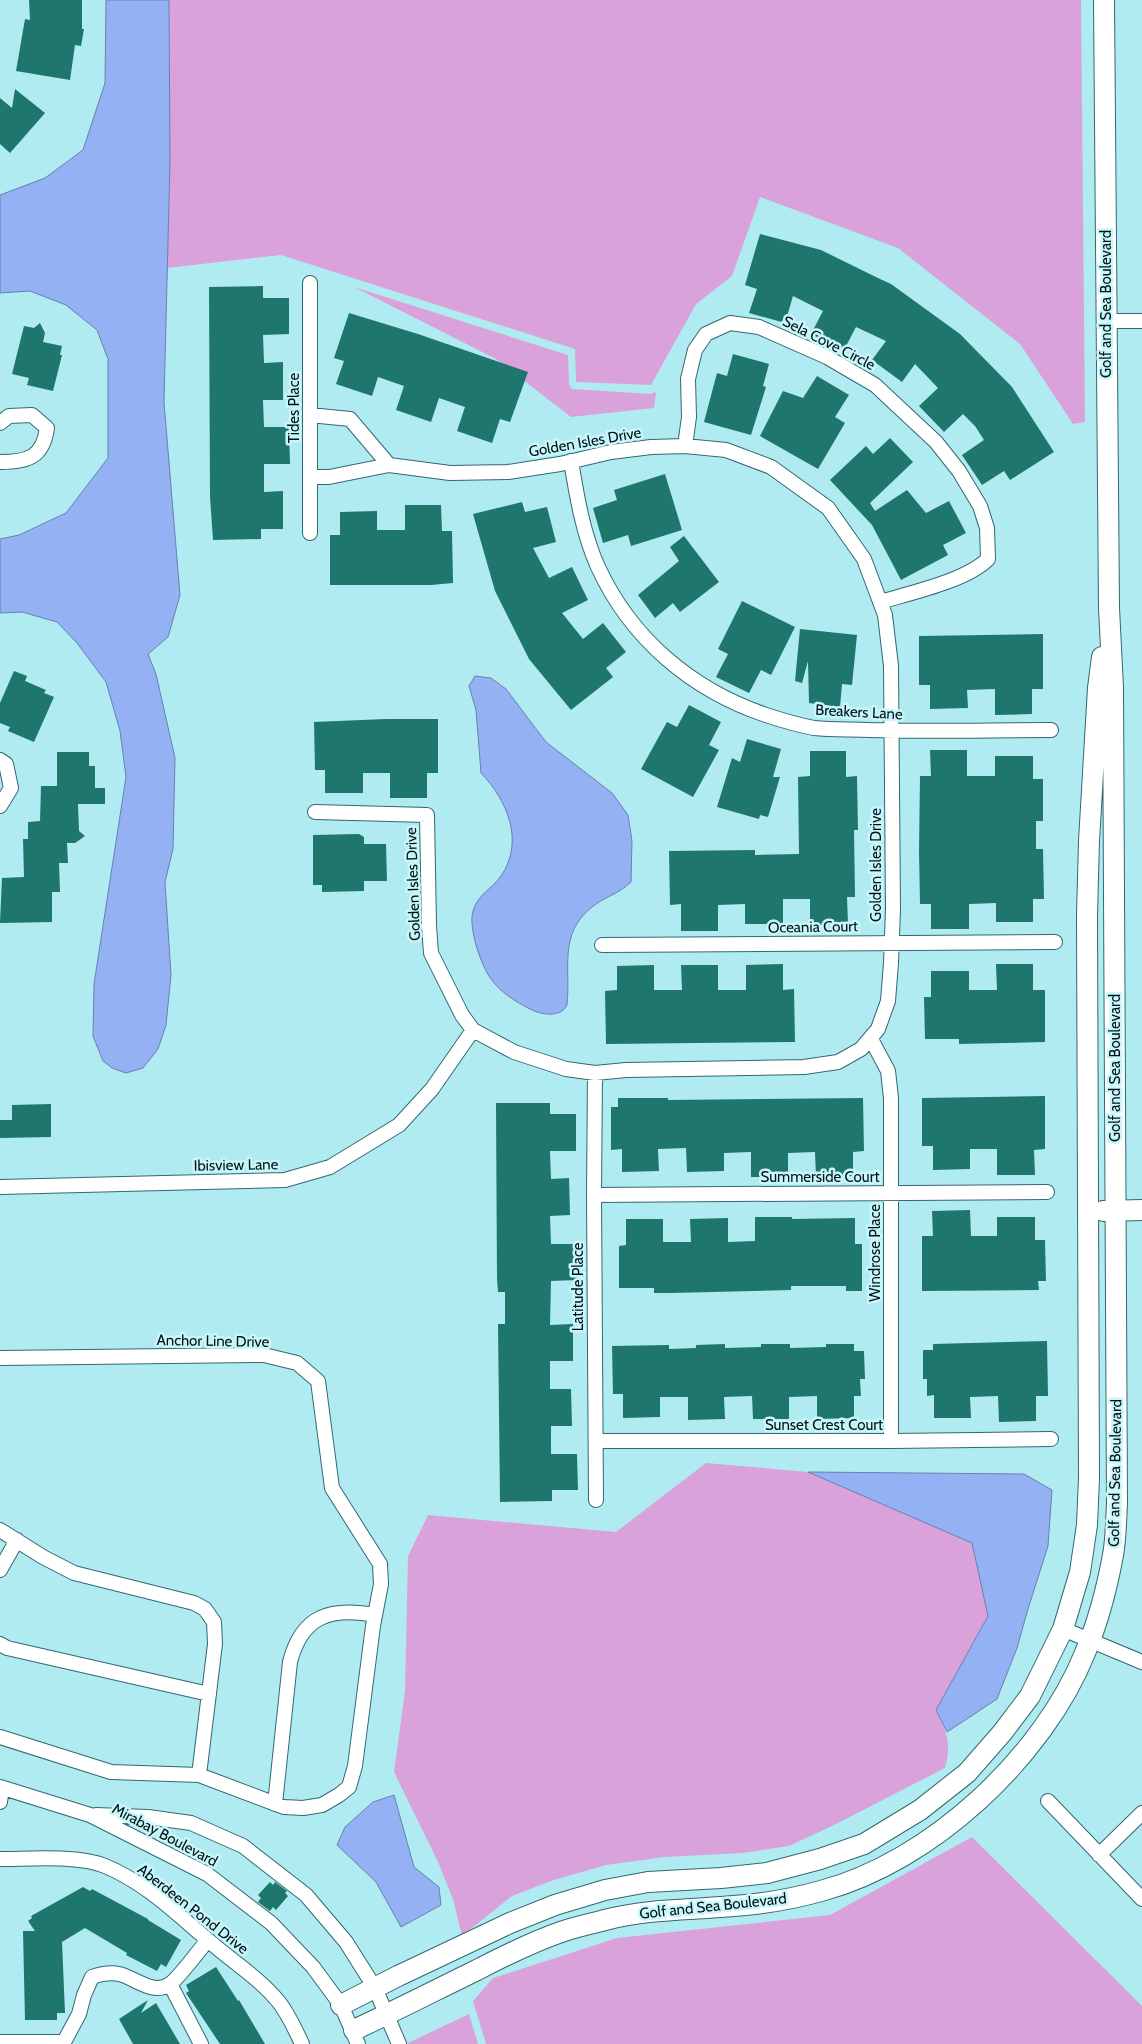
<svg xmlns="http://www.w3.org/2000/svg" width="1142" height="2044" font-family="Cabin,sans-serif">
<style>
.green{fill:#d9a2db}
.water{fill:#93b1f3;stroke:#6781b0}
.building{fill:#1e766d}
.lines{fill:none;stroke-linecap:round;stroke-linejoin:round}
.street-casing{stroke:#31696f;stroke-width:16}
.secondary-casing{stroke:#31696f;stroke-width:22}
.street{stroke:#fff;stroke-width:14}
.secondary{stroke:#fff;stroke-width:20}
.labels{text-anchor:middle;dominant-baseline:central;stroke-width:5;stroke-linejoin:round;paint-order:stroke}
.street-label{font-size:15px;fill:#001214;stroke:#c8f6fb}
</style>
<rect width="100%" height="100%" fill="#b1ebf2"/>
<path class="green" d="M 169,0 L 1081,0 L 1085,422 L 1073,424 L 1020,344 L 898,248 L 760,197 L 732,276 L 696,304 L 651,385 L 576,382 L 575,349 L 281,255 L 167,268 L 170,161 Z
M 354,287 L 568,355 L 569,385 L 572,389 L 651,394 L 656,392 L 654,408 L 571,417 L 496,359 Z
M 706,1463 L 808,1472 L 972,1543 L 988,1616 L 936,1710 C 947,1734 952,1742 945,1768 L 836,1824 L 789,1846 L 743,1853 L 665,1857 L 606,1865 L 554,1880 L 512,1896 L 462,1936 L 453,1899 L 438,1862 L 394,1772 L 405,1691 L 408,1556 L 428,1515 L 616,1532 Z
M 972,1837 L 1142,2006 L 1142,2044 L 486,2044 L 473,2001 L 493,1978 L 617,1938 L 830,1915 Z
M 469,2014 L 478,2044 L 408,2044 L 408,2043 Z"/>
<path class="water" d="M 106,0 L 169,0 L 170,161 L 164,402 L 180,595 L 168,637 L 148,654 L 156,674 L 175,758 L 173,849 L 165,882 L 171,975 L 166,1025 L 158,1049 L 143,1068 L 126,1073 L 112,1068 L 103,1061 L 93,1036 L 94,984 L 126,777 L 120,731 L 106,682 L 77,643 L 57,622 L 22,612 L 0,613 L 0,539 L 19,535 L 66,513 L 108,458 L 108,359 L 97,330 L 66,305 L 30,291 L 0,293 L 0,195 L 45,178 L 83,150 L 105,83 Z
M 475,676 L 491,678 L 506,689 L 546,742 L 612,793 L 628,815 L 632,841 L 631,882 C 619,894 604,897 592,907 C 558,934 571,968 567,1005 C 561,1018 541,1015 530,1009 C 516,1002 500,992 491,979 C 481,966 468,927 473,911 C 478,894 492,889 501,876 C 525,841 507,800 481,773 L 476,710 L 469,686 Z
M 808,1472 L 1024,1474 L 1052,1490 L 1048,1546 L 1028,1609 L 1017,1648 L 997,1699 L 947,1732 L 936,1710 L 988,1616 L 972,1543 Z
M 394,1795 L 414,1867 L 439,1887 L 441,1905 L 401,1927 L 376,1882 L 337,1845 L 345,1827 L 373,1802 Z"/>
<path class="building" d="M 29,0 L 82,0 L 82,29 L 84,29 L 81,46 L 75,45 L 70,80 L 16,71 L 25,19 L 30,20 Z
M 15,89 L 45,113 L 10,153 L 0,144 L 0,98 L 12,108 Z
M 760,234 L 821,250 L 880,279 L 891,284 L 960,334 L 1012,387 L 1054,452 L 1010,480 L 1004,471 L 982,485 L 962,455 L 984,440 L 975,426 L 963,414 L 944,432 L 919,406 L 938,388 L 915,364 L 902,382 L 872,360 L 886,341 L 856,327 L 844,350 L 811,334 L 823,311 L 793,296 L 785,323 L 749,313 L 757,289 L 745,285 Z
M 263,286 L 263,298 L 289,298 L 289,334 L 263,335 L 264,363 L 283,362 L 283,400 L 263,400 L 264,427 L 289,427 L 290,464 L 264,464 L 264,492 L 283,491 L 283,529 L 261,529 L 261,539 L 213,540 L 210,497 L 209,287 Z
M 349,313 L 418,334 L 528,372 L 510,422 L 500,419 L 492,443 L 457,431 L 465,407 L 439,398 L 431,422 L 396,410 L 404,386 L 378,377 L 372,396 L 336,384 L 344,361 L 334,358 Z
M 40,323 L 45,333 L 43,342 L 62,346 L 60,355 L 62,355 L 53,391 L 27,385 L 29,378 L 12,374 L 24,326 L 34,328 Z
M 733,354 L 769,364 L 763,386 L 766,387 L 751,435 L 704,422 L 717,373 L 727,376 Z
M 817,376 L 849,395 L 835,417 L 845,423 L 818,469 L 760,436 L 783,391 L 803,398 Z
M 890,438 L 913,462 L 870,503 L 875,511 L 907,490 L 926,513 L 949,501 L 966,533 L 943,545 L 948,555 L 901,580 L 872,525 L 830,480 L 866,446 L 873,454 Z
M 665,474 L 682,530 L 631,546 L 628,535 L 603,543 L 593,508 L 617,500 L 614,490 Z
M 522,502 L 525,512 L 547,507 L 556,542 L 533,548 L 549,578 L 572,567 L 588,600 L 562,613 L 583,639 L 603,623 L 626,652 L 606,668 L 613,677 L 571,710 L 529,659 L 495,591 L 473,514 Z
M 405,505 L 441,505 L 442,531 L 452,531 L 453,583 L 431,585 L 330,585 L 330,535 L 340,535 L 340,512 L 377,511 L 377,530 L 405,530 Z
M 684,536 L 719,582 L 680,612 L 673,603 L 655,618 L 638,595 L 679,561 L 670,547 Z
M 742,601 L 795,627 L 771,675 L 761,670 L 749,693 L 716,677 L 728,654 L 718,649 Z
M 800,629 L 857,635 L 852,685 L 842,684 L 840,707 L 809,703 L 808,661 L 802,683 L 795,681 Z
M 1043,634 L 1043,689 L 1032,689 L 1032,714 L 995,715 L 995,689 L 967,690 L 968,708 L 930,709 L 930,685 L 919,685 L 919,636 Z
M 14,671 L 27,676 L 25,681 L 46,690 L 44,693 L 54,697 L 34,742 L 8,731 L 10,727 L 0,723 L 0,703 Z
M 689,705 L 721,722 L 709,745 L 719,750 L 693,797 L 641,769 L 667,722 L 677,727 Z
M 386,719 L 438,719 L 438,773 L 427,773 L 427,798 L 390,798 L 390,773 L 363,773 L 363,793 L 325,793 L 325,770 L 315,770 L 314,722 Z
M 747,739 L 781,749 L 773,777 L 780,777 L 768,817 L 760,815 L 759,819 L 717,807 L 732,758 L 740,762 Z
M 930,750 L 967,750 L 967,776 L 995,776 L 995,756 L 1033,756 L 1033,779 L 1043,779 L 1043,821 L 1036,821 L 1036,849 L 1043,849 L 1044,899 L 1033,899 L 1033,922 L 996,922 L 996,903 L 969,904 L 969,929 L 931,929 L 931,904 L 920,904 L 919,851 L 920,776 L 931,776 Z
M 810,751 L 846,751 L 846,777 L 857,776 L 858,830 L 854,830 L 855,897 L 847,897 L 848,924 L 810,925 L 810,899 L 783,899 L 783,924 L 745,924 L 745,904 L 718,905 L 718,931 L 681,931 L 681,904 L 670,905 L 669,851 L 755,850 L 755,855 L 799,854 L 798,777 L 810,776 Z
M 57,752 L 89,752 L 89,766 L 95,766 L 95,788 L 105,788 L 105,804 L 78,804 L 79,831 L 85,836 L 75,843 L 67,843 L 68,863 L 59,863 L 60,892 L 52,892 L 52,922 L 0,923 L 2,878 L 24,877 L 23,839 L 28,839 L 28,822 L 40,821 L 41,786 L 57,786 Z
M 359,834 L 364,837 L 364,844 L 386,844 L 387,881 L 364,881 L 364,891 L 322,892 L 322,885 L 313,885 L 313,835 Z
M 783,964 L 783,990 L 794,989 L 795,1042 L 606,1044 L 605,991 L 617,990 L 617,966 L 654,965 L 654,990 L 682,990 L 681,965 L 718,965 L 718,990 L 746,990 L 746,965 Z
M 996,964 L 1033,964 L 1033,990 L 1045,990 L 1045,1042 L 959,1044 L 959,1039 L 925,1039 L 924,997 L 931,997 L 931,971 L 969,971 L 969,990 L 997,990 Z
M 1045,1096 L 1045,1149 L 1034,1150 L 1035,1175 L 997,1175 L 997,1149 L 970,1149 L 970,1169 L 933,1170 L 933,1146 L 922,1146 L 922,1098 Z
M 618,1098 L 668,1098 L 668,1100 L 863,1098 L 864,1151 L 853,1152 L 853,1176 L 816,1177 L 815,1152 L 788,1153 L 788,1177 L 751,1177 L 751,1152 L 724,1153 L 724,1171 L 687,1172 L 686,1148 L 658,1149 L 659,1171 L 622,1172 L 622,1149 L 611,1150 L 611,1107 L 618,1107 Z
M 496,1103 L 550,1103 L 550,1114 L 576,1114 L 576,1151 L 550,1151 L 551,1179 L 569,1178 L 570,1215 L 550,1216 L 551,1244 L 576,1244 L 577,1280 L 551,1281 L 550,1325 L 573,1324 L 573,1361 L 550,1361 L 550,1389 L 571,1389 L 572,1426 L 551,1426 L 551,1454 L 577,1454 L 578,1490 L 552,1490 L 552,1501 L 500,1502 L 498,1324 L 505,1324 L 505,1292 L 498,1292 L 497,1278 Z
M 51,1104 L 51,1137 L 0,1138 L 0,1120 L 12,1120 L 12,1105 Z
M 970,1210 L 971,1236 L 997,1236 L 997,1217 L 1035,1217 L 1035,1240 L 1045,1240 L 1046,1281 L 1038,1281 L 1039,1290 L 922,1291 L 922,1236 L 933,1236 L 932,1211 Z
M 755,1217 L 792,1217 L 792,1219 L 855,1218 L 855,1244 L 862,1244 L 862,1291 L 846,1291 L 846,1286 L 791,1286 L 791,1290 L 671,1293 L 654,1293 L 654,1288 L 619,1288 L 619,1246 L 626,1245 L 626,1219 L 663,1219 L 663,1242 L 691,1242 L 690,1219 L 728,1218 L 728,1242 L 755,1241 Z
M 1047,1341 L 1048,1396 L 1036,1396 L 1036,1421 L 999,1422 L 998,1396 L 970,1397 L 971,1418 L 934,1418 L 934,1395 L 927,1396 L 927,1379 L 923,1379 L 923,1350 L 933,1350 L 933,1344 Z
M 725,1344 L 725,1348 L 761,1347 L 761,1344 L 790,1344 L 790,1348 L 826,1347 L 826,1344 L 854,1344 L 854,1351 L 864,1351 L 865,1379 L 860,1379 L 861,1396 L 854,1396 L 854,1418 L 817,1419 L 817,1396 L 789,1397 L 789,1419 L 753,1419 L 752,1396 L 724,1397 L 725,1419 L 688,1420 L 688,1397 L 660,1397 L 660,1417 L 623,1418 L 623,1394 L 613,1394 L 612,1346 L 669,1345 L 669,1349 L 696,1348 L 696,1345 Z
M 270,1882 L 273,1885 L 275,1882 L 287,1891 L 285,1893 L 288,1896 L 276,1910 L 273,1907 L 270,1911 L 258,1902 L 261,1898 L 258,1895 Z
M 83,1887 L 90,1891 L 92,1889 L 148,1919 L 148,1920 L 181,1940 L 166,1967 L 161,1964 L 157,1971 L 126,1955 L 127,1953 L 85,1928 L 62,1942 L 65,2013 L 57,2013 L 57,2020 L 25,2020 L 23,1931 L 35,1931 L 28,1921 L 32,1918 L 31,1916 Z
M 216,1967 L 238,2001 L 239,2000 L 265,2044 L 220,2044 L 186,1993 L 189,1991 L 186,1985 Z
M 148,2000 L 141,2013 L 156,2003 L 180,2044 L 133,2044 L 119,2019 Z"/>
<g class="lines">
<defs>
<path id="street" d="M 1106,321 L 1142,321
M 310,415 L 350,419 L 389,465 L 450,473 L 508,472 L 560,464 L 611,452 L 651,447 L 685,446 L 726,450 L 771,467 L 828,508 L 864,559 L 885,615 L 891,666 L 893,909 L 891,963 L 888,1001 L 878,1029 L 861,1049 L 838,1062 L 804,1067 L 626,1070 L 595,1073 L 566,1069 L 514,1052 L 473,1030 L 462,1015 L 431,953 L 429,926 L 427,815 L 315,812
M 0,423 L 9,416 L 32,415 L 47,428 C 43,458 27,462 0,462
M 685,446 L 689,417 L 688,379 L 695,350 L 706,334 L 730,323 L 759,327 L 827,357 L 875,385 L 936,442 L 959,471 L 980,506 L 987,528 L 988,559 C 966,581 910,593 880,602
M 571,461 C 577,497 583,534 598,567 C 631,639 692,690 766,715 C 781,720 798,725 814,728 C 832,730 852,729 870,730 C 930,732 991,730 1051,730
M 310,477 L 329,477 L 389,465
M 310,533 L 310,283
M 0,760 L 6,764 L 11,788 L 0,806
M 602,945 L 1055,942
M 871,1039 L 888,1071 L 891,1098 L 891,1441
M 595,1073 L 594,1195 L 596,1500
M 0,1187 L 285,1180 L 330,1167 L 399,1125 L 432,1089 L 473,1030
M 594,1195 L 1047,1192
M 0,1358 L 264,1355 L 297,1363 L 318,1381 L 332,1488 L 380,1564 L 381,1584 L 373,1626 L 355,1766 L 349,1787 L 339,1795 L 322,1805 L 303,1808 L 284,1807 L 199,1775 L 111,1772 L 0,1737
M 596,1441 L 891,1441 L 1051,1439
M 0,1530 L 43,1557 L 74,1573 L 194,1603 L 205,1609 L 214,1622 L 215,1644 L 199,1775
M 0,1570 L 17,1540
M 1063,1629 L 1142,1662
M 0,1644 L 7,1648 L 209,1694
M 0,1787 L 90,1815 L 207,1874 L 271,1923 L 313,1967 L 341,2005 L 358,2044
M 1048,1801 L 1142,1899
M 0,1802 L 2,1788
M 275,1804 L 290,1662 C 302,1615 331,1607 375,1615
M 96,1815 L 148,1817 L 191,1823 L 243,1846 L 306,1895 L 346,1942 L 375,1988 L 399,2044
M 1099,1855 L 1142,1813
M 0,1859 C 30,1859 79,1855 105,1866 C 147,1883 181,1918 215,1946 C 236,1964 260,1979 278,2001 C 288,2013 295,2029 302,2044
M 170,1984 L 201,2044
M 0,2042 L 64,2042 L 79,2014 L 84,1995 L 92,1977 C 101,1974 109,1972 119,1974 C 134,1977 153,1996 170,1984 C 179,1978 199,1950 208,1940"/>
<path id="secondary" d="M 1103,1211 L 1142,1210
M 341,2005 L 398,1976 L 510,1923 L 555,1905 L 605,1890 L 648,1882 L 721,1878 L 767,1873 L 820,1859 L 864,1844 L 920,1810 L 967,1773 L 1002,1733 L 1030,1696 L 1063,1629 L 1080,1572 L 1087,1525 L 1089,1478 L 1087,915 L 1089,841 L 1098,688 L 1102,657
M 354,2030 C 395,2011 436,1990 477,1970 C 504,1956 532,1942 561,1932 C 575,1927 590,1924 605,1920 C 643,1910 682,1910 721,1907 C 755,1905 789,1900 821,1891 C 931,1862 1043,1757 1085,1653 C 1098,1622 1107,1588 1113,1555 C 1116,1539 1116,1521 1117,1504 L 1113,688 L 1109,608 L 1104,0"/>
</defs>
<use href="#street" class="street-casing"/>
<use href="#secondary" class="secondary-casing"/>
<use href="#street" class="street"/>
<use href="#secondary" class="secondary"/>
</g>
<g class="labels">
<g class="street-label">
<text transform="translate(1106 304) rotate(-90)">Golf and Sea Boulevard</text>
<text transform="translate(829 343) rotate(27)">Sela Cove Circle</text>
<text transform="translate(294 408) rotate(-90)">Tides Place</text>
<text transform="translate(585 442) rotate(-10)">Golden Isles Drive</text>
<text transform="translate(859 712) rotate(3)">Breakers Lane</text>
<text transform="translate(876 865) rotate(-90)">Golden Isles Drive</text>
<text transform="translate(413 884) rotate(-92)">Golden Isles Drive</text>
<text transform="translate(813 927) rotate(-1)">Oceania Court</text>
<text transform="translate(1115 1068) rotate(-90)">Golf and Sea Boulevard</text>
<text transform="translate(236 1165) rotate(-1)">Ibisview Lane</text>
<text x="820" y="1177">Summerside Court</text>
<text transform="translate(875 1253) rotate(-90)">Windrose Place</text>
<text transform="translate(578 1287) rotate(-90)">Latitude Place</text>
<text transform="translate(213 1341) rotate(1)">Anchor Line Drive</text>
<text x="824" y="1425">Sunset Crest Court</text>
<text transform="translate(1115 1473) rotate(-89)">Golf and Sea Boulevard</text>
<text transform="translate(165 1835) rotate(28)">Mirabay Boulevard</text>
<text transform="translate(713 1906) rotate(-6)">Golf and Sea Boulevard</text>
<text transform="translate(193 1909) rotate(38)">Aberdeen Pond Drive</text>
</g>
</g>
</svg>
